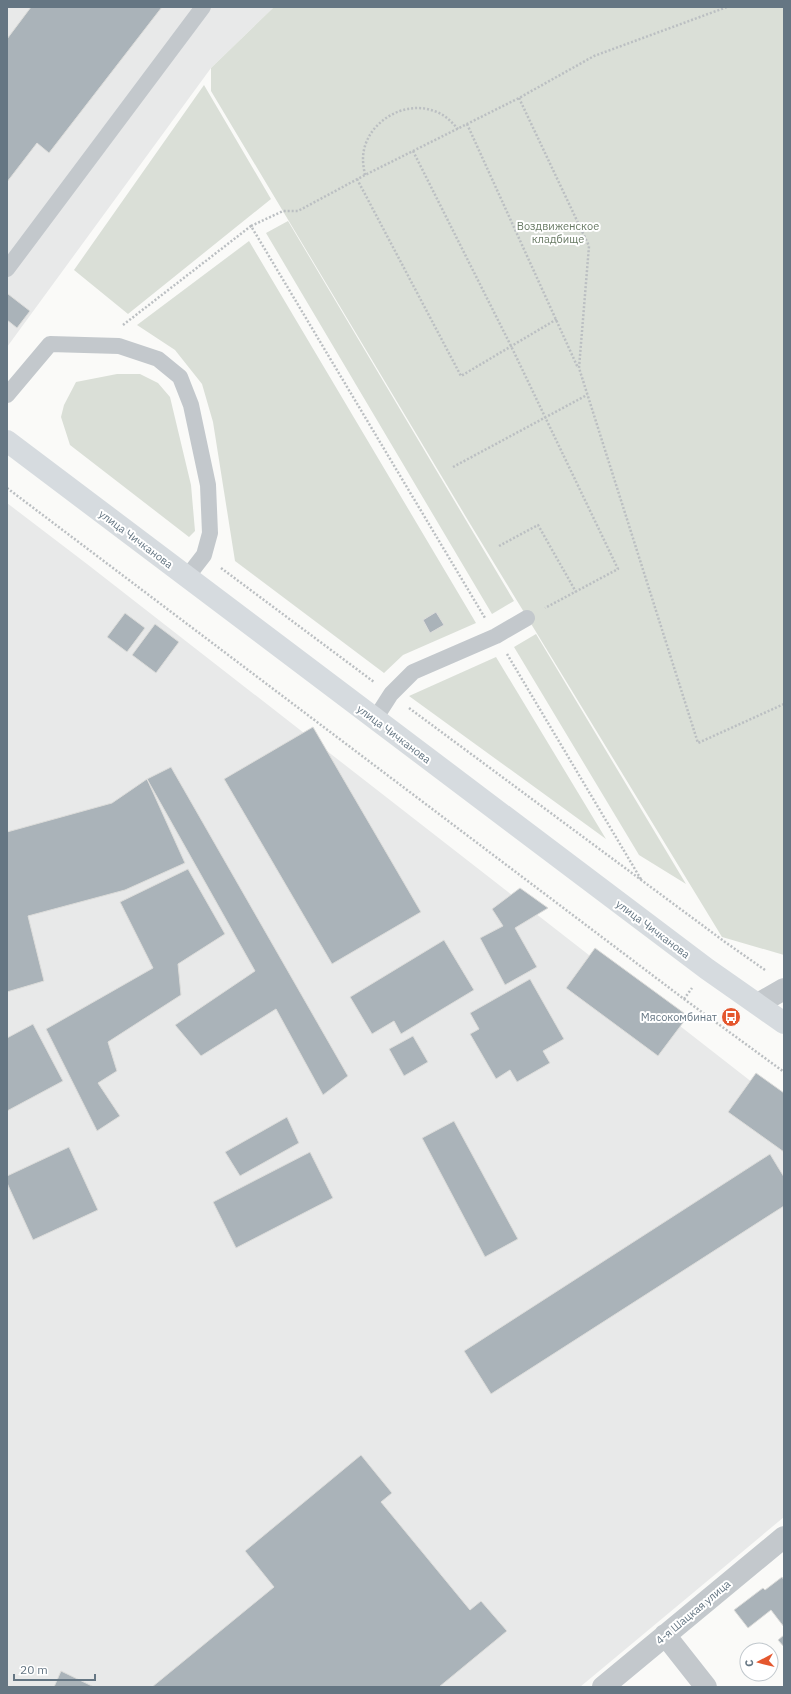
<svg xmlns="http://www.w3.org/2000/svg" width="791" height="1694" font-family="'IBM Plex Sans',sans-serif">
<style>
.built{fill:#e8e9e9}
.green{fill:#dadfd7}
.building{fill:#aab3b9;stroke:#dcdcda}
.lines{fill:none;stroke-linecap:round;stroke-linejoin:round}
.path{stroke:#bbbfc2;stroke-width:2.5;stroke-dasharray:2 2;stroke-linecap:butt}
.lane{stroke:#c3c8cc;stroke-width:16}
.street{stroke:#c3c8cc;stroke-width:22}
.secondary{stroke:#d6dbdf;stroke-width:22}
.labels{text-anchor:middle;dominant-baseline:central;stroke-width:4;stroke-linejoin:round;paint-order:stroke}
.park-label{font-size:11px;fill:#687a64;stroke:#fff}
.street-label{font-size:11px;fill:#657683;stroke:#fff}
.poi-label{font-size:11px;fill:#657683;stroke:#fff;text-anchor:end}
</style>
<rect width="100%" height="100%" fill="#fafaf8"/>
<path class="built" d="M 7,7 L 274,7 L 211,68 L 7,347 Z
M 7,503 L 87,564 L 784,1107 L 784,1517 L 580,1687 L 7,1687 Z"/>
<path class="green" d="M 274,7 L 784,7 L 784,955 L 722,937 L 469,522 L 211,91 L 211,68 Z
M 204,85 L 271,199 L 128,314 L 74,270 Z
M 288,221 L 514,601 L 492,614 L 266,233 Z
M 249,241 L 476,623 L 403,655 L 384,673 L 235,561 L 213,422 L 202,384 L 175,350 L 137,325 Z
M 117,374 L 140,374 L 158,383 L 170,397 L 191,485 L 195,531 L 189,537 L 70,445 L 61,417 L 64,405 L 76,382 Z
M 536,634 L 686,884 L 639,855 L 514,647 Z
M 496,657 L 606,839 L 409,696 Z"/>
<path class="building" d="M 31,7 L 162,7 L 49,153 L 37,143 L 7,182 L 7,39 Z
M 8,294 L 30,311 L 17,328 L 7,320 L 7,296 Z
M 436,612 L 444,625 L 430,633 L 423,620 Z
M 125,613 L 145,628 L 127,652 L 107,637 Z
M 155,624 L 179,642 L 156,673 L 132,655 Z
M 313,727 L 421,912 L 332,964 L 224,779 Z
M 171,767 L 348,1076 L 323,1095 L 276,1009 L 201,1056 L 175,1025 L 255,971 L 147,779 Z
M 147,779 L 185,863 L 125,890 L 28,916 L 44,981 L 7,992 L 7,832 L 112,803 Z
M 188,869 L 225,934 L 178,964 L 181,995 L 108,1042 L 117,1071 L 98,1083 L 120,1116 L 97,1131 L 46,1029 L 153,968 L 120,902 Z
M 520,888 L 548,908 L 515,928 L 537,967 L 505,985 L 480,938 L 503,926 L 492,909 Z
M 444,940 L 474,990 L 401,1034 L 394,1021 L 372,1034 L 350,997 Z
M 595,948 L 688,1016 L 658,1056 L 566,988 Z
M 530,979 L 564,1039 L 543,1051 L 550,1063 L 517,1082 L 510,1070 L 496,1079 L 470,1034 L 479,1029 L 470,1013 Z
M 33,1024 L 63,1081 L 7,1111 L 7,1038 Z
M 413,1036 L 428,1062 L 404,1076 L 389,1049 Z
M 756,1073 L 784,1093 L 784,1152 L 728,1112 Z
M 287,1117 L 299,1143 L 240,1176 L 225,1152 Z
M 454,1121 L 518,1239 L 485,1257 L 422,1138 Z
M 69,1147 L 98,1210 L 33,1240 L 7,1183 L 7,1176 Z
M 310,1152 L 333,1198 L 236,1248 L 213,1202 Z
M 770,1154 L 784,1177 L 784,1206 L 491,1394 L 464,1351 Z
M 361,1455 L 392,1493 L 381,1502 L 470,1610 L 481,1601 L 507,1631 L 439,1687 L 152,1687 L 274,1587 L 245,1551 Z
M 782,1577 L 784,1580 L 784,1627 L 771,1610 L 748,1628 L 734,1610 L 763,1588 L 765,1590 Z
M 784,1635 L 784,1647 L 778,1640 Z
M 763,1644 L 767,1650 L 755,1650 Z
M 771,1655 L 778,1663 L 771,1668 Z
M 61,1671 L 94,1687 L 54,1687 Z"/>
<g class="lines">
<path class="path" d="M 519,98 L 589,246 L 579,368 L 698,743 L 784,704
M 467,124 L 578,368
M 413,151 L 511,346 L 618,569 L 545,608
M 365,175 C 364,170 363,164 363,159 C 363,125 402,99 434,111 C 444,114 451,121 458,129
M 357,179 L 461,376 L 557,319
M 251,226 L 283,211 L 298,211 L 365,175 L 519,98 L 594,56 L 727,7
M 123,325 L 251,226 L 485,618
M 453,467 L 587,395
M 7,488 L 684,999 L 784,1072
M 499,546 L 538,525 L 576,592
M 221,568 L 374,682
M 507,654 L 642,881
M 409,708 L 725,942 L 765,970
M 684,999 L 692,988"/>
<path class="lane" d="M 7,269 L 203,7
M 7,395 L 50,344 L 119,346 L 158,359 L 180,377 L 191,405 L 208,485 L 210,533 L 204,555 L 187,577
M 375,719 L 391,694 L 413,672 L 496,636 L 527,618"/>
<path class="street" d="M 758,1004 L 784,989
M 665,1635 L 706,1687
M 603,1687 L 784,1537"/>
<path class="secondary" d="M 7,441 L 707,969 L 784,1023"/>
</g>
<defs>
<symbol id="bus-disc" viewBox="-11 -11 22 22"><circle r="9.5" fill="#e4572e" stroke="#fff"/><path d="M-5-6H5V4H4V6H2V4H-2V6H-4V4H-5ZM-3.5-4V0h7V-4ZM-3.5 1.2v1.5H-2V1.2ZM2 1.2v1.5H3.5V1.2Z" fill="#fff"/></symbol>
</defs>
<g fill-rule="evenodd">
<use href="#bus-disc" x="720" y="1006" width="22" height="22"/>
</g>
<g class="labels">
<g class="park-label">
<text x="558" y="226">Воздвиженское<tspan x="558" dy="13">кладбище</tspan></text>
</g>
<g class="street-label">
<text transform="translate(136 539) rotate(37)">улица Чичканова</text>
<text transform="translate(394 734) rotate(37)">улица Чичканова</text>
<text transform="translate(653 929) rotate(37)">улица Чичканова</text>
<text transform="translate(693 1612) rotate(-40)">4-я Шацкая улица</text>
</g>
<g class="poi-label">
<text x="717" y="1017">Мясокомбинат</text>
</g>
</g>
<rect width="791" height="1694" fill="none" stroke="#657683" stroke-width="16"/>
<g transform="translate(759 1662) rotate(263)"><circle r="19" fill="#ffffff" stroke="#c1c8cd"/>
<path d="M0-3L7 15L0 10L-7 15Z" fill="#e4572e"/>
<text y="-6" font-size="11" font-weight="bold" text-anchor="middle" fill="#657683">С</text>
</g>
<path d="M14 1674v6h81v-6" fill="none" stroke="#657683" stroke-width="2"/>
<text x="20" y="1674" font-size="12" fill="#657683" stroke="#ffffff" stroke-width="3" paint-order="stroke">20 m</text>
</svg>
